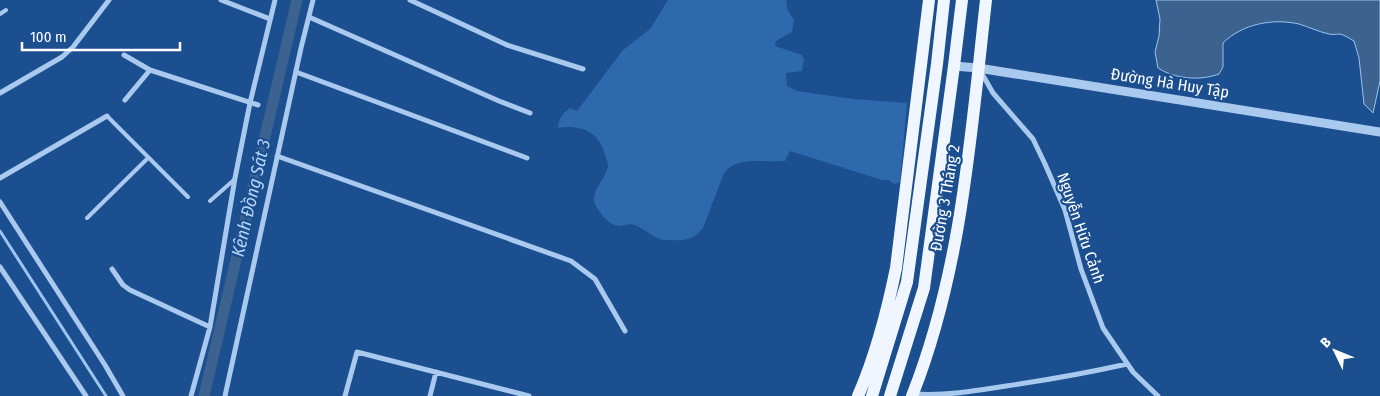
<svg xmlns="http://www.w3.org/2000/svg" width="1380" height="396" font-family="'Fira Sans Condensed',sans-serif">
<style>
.green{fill:#2e69ad}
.water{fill:#3c6290;stroke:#9cc4f0}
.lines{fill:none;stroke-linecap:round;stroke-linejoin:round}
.stream{stroke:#9cc4f0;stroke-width:3}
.canal{stroke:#3c6290;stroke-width:11}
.service{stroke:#a9c9ee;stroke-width:4}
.minor{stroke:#a9c9ee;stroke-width:5}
.tertiary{stroke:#a9c9ee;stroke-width:9}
.primary{stroke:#f0f6ff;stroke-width:12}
.labels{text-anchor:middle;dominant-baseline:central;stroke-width:4.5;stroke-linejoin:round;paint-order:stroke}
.street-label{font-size:16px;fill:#fff;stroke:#1b4f8f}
.water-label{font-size:18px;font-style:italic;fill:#b5d3f5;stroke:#1b4f8f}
</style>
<rect width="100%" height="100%" fill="#1b4f8f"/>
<path class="green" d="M 668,0 L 788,0 L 786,1 L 788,11 L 794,20 L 792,32 L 776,41 L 775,46 L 802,55 L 804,60 L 802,71 L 786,73 L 787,86 L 797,91 L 853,99 L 907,103 L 900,182 L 894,184 L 888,180 L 882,180 L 790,151 L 785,161 C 765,163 737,155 724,173 L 703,228 C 694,240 684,241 669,240 C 666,240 661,240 658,238 C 650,235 643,228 635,225 C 629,223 626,225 620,226 C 610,226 599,213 595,204 C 590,191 606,179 608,166 C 608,162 606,158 605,155 C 600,132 580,124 558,128 C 559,118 562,114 570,108 L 577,111 L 623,50 L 650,29 Z"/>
<path class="water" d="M 1156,0 L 1380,0 L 1380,81 L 1373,113 L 1364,104 L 1359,58 L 1354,41 C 1350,39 1345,35 1340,34 C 1337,34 1333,35 1329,34 C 1319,32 1309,27 1299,24 C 1273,18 1242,24 1223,43 L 1223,67 L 1219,74 C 1200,81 1175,79 1158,68 L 1155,52 L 1159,36 L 1160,19 Z"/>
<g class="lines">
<path class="stream" d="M 0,231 L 106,396"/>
<path class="canal" d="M 204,396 L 297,0"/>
<path class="service" d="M 0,14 L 6,10
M 107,116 L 188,197
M 210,201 L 235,179
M 87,218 L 148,158"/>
<path class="minor" d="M 221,0 L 270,19
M 410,0 L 507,45 L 583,69
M 309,17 L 499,101 L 530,113
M 124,55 L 150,70 L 258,105
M 296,72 L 527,158
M 981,72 L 993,93 L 1033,139 L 1045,164 L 1065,210 L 1081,269 L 1103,328 L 1133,372 L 1158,396
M 0,93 L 62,57 L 73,47 L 109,0
M 125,100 L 150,70
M 277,156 L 571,261 L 595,279 L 625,331
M 0,178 L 107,116
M 0,202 L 105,365 L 123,396
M 0,267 L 86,396
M 112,269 L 123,285 L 130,290 L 210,327
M 914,394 C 945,396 975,391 1006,386 C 1047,380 1087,373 1127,364
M 191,396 L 210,327 L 235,178 L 250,103 L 275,0
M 225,396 L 301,48 L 313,0
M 345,396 L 357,352 L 529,396
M 430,396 L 436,372"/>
<path class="tertiary" d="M 954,66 L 978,68 L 1380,132"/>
<path class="primary" d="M 858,396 C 876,355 887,312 896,268 L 929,0
M 872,396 L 907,282 L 937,64 L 944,0
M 890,396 L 924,288 L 954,66 L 962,0
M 912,396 C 962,270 971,133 986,0"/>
</g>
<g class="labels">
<g class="street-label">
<text transform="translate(1170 83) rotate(9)">Đường Hà Huy Tập</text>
<text transform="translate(945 198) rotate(-80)">Đường 3 Tháng 2</text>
<text transform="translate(1081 228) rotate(71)">Nguyễn Hữu Cảnh</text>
</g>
<g class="water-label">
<text transform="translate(251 198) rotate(-77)">Kênh Đồng Sát 3</text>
</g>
</g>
<g transform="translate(1335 351) rotate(313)" stroke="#1b4f8f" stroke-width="4" paint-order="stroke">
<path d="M0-4L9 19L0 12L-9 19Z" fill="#ffffff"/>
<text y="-8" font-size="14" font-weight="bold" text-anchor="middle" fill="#ffffff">B</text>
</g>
<path d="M22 42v8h158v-8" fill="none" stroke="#ffffff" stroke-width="2.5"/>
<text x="30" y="42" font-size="15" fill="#ffffff" stroke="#1b4f8f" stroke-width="4" paint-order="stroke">100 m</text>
</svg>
